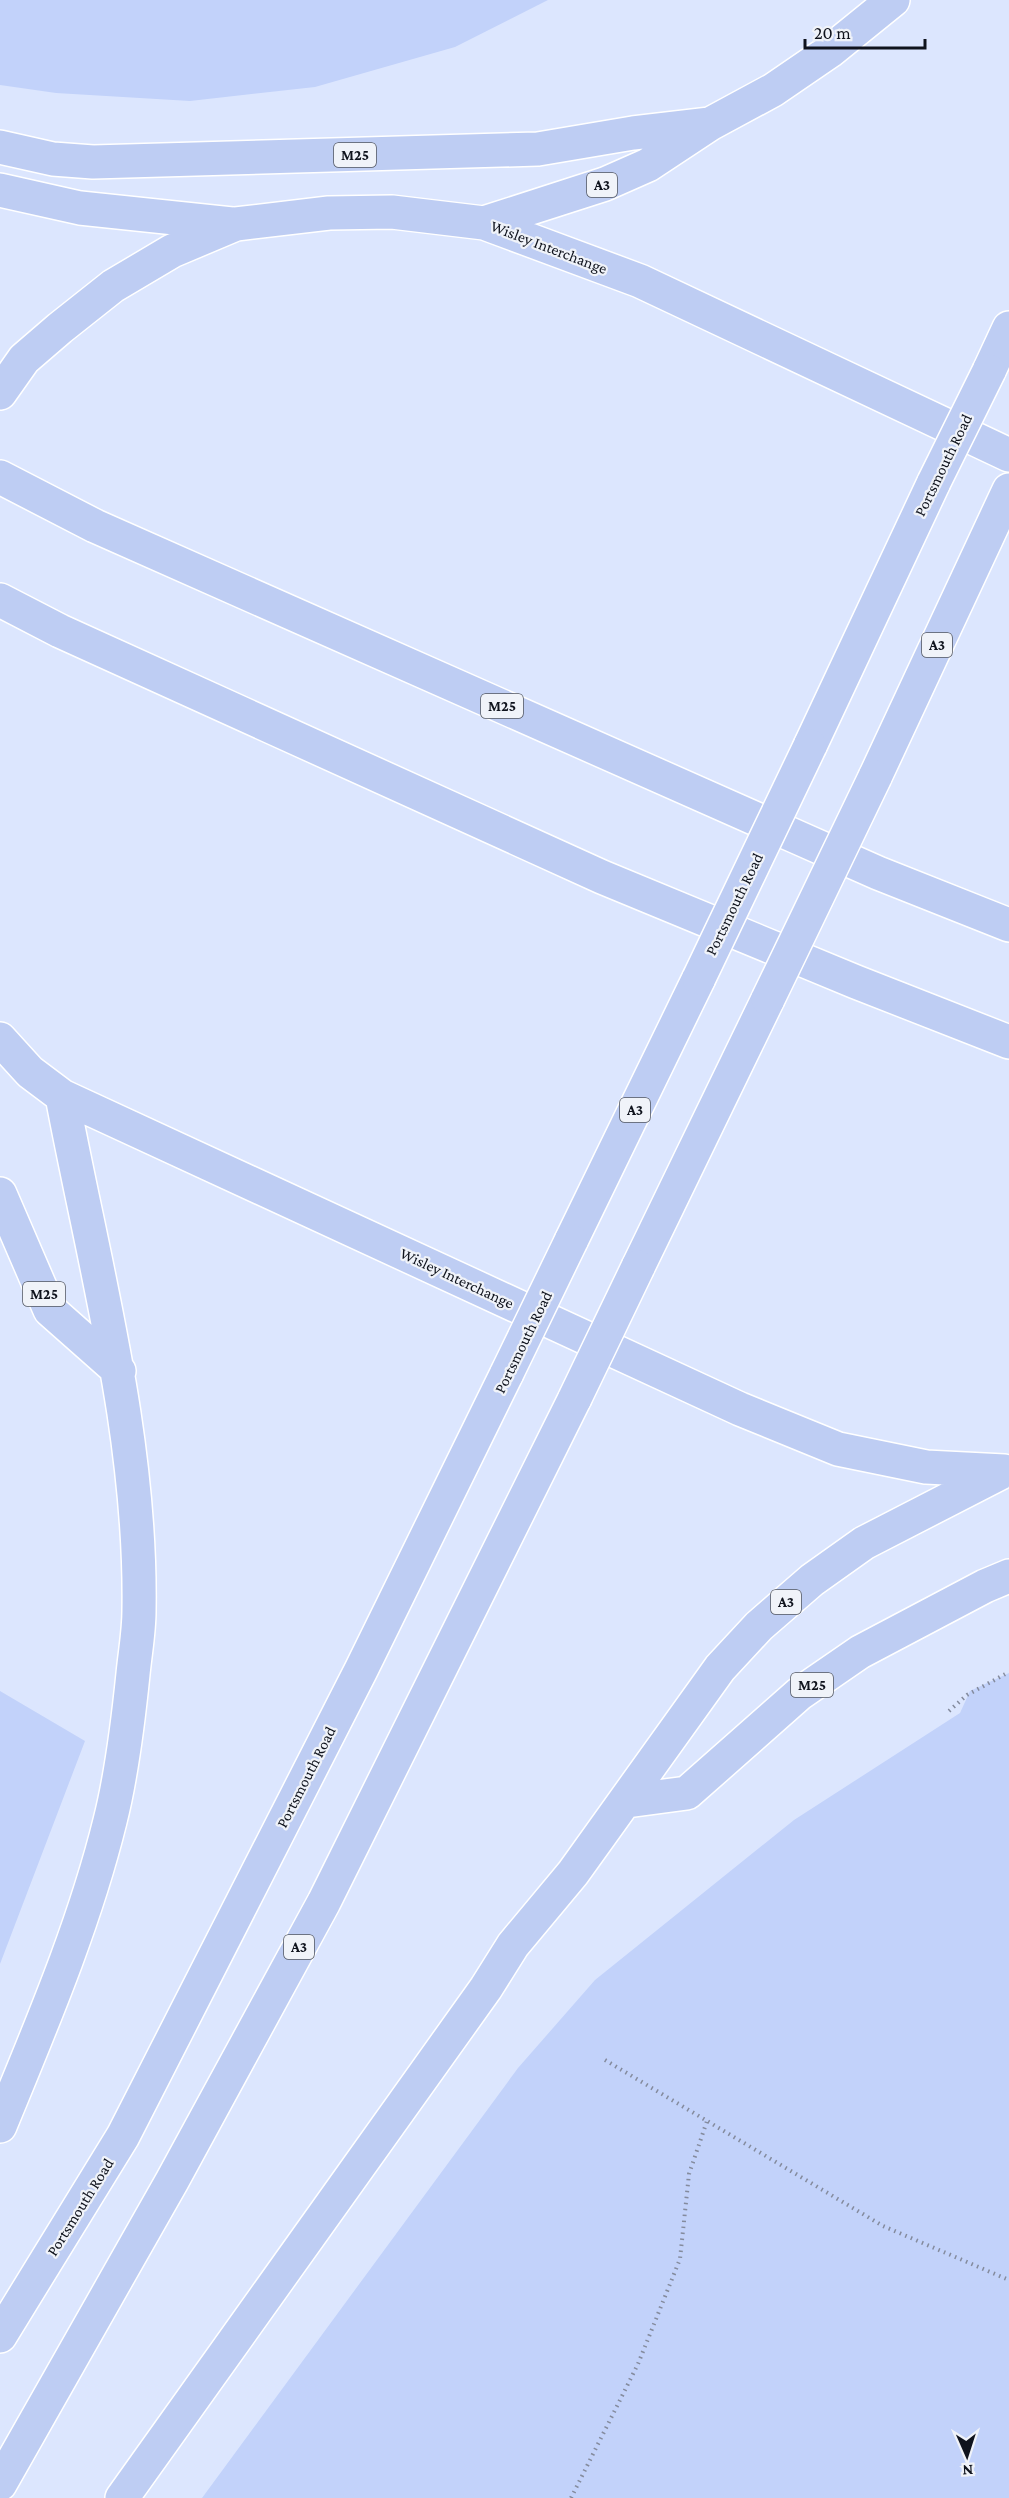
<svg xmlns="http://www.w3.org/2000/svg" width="1009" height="2498" font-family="'Crimson Pro',serif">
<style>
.green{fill:#c2d2fa}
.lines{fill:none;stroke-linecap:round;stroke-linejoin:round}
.highway-casing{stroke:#fff;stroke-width:36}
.path{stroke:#848b9d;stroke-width:4;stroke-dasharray:1.5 4.5;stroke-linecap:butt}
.highway{stroke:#becdf3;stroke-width:33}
.highway-bridge-casing{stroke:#fff;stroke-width:36;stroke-linecap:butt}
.highway-bridge{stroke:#becdf3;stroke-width:33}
.labels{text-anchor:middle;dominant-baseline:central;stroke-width:4.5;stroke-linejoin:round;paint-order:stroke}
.shield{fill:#f0f3f9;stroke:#52565f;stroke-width:1.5}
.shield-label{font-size:15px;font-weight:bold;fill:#0f131d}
.street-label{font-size:16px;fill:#0f131d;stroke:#f0f3f9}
</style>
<rect width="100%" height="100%" fill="#dce6fe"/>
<path class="green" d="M 0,0 L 548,0 L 455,47 L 315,87 L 190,101 L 56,93 L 0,85 Z
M 1009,1673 L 1009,2498 L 202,2498 L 518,2068 L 595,1980 L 794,1820 L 960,1713 L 970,1691 Z
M 0,1691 L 85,1741 L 0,1964 Z"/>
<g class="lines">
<defs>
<path id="highway" d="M 0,147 L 53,159 L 93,162 L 538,149 L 633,133 L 710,124
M 0,190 L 80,208 L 232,224
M 484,223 L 605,184 L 648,165 L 710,124 L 773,90 L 830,51 L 893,0
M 989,371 L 1009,328
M 0,393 L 24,359 L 60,328 L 113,286 L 172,251 L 236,224 L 329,213 L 392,212 L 484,223 L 640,281 L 1009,455
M 0,477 L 95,526 L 878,873 L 1009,925
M 0,600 L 60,631 L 602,877 L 856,982 L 1009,1042
M 810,746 L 934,482
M 875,777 L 1009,490
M 0,1039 L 30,1072 L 62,1096 L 740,1409 L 838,1449 L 926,1467 L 1004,1471
M 0,1194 L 50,1310 L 119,1371
M 571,1241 L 699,978
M 638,1267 L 768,999
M 627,1801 L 687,1793 L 799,1694 L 860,1652 L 985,1586 L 1009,1576
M 0,2126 C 41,2026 84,1926 110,1821 C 122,1774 128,1723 133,1674 C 135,1653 139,1632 139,1611 C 142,1436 94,1266 62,1096
M 0,2336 L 123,2136 L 361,1670 L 507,1373
M 0,2484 L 172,2181 L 324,1902 L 575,1398
M 122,2498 L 486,1988 L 513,1945 L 573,1873 L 720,1668 L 759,1626 L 812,1580 L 864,1543 L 1004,1471"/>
</defs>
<use href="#highway" class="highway-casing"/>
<path class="path" d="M 949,1711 L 967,1695 L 1009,1672
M 605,2060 L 883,2226 L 1009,2280
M 571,2498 L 638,2364 L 680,2259 L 689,2174 L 707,2121"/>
<use href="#highway" class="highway"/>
<defs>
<path id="highway-bridge" d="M 934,482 L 989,371
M 699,978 L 810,746
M 768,999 L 875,777
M 507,1373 L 571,1241
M 575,1398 L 638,1267"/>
</defs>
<use href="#highway-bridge" class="highway-bridge-casing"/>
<use href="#highway-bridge" class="highway-bridge"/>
</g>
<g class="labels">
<g class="shield">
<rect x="334" y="143" width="42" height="24" rx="4.5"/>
<rect x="587" y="173" width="30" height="24" rx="4.5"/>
<rect x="922" y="633" width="30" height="24" rx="4.5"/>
<rect x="481" y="694" width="42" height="24" rx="4.5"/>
<rect x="620" y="1098" width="30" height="24" rx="4.5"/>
<rect x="23" y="1282" width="42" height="24" rx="4.5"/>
<rect x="771" y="1590" width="30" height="24" rx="4.5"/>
<rect x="791" y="1673" width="42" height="24" rx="4.5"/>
<rect x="284" y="1935" width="30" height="24" rx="4.5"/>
</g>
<g class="shield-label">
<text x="355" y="155">M25</text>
<text x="602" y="185">A3</text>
<text x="937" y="645">A3</text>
<text x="502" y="706">M25</text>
<text x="635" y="1110">A3</text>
<text x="44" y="1294">M25</text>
<text x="786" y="1602">A3</text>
<text x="812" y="1685">M25</text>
<text x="299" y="1947">A3</text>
</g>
<g class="street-label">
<text transform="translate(549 247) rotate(21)">Wisley Interchange</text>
<text transform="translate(943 465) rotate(-64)">Portsmouth Road</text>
<text transform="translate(734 904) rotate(-64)">Portsmouth Road</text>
<text transform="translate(457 1278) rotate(25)">Wisley Interchange</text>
<text transform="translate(523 1342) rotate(-64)">Portsmouth Road</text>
<text transform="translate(306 1777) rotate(-63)">Portsmouth Road</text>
<text transform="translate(80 2207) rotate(-58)">Portsmouth Road</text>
</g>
</g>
<g transform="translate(967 2456) rotate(177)" stroke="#f0f3f9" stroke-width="4.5" paint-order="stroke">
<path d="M0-4.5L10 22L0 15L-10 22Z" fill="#0f131d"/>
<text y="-9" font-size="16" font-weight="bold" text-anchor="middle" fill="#0f131d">N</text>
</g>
<path d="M805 39v9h120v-9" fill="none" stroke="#0f131d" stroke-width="3"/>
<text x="814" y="39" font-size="18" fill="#0f131d" stroke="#f0f3f9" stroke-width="4.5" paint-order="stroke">20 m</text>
</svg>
